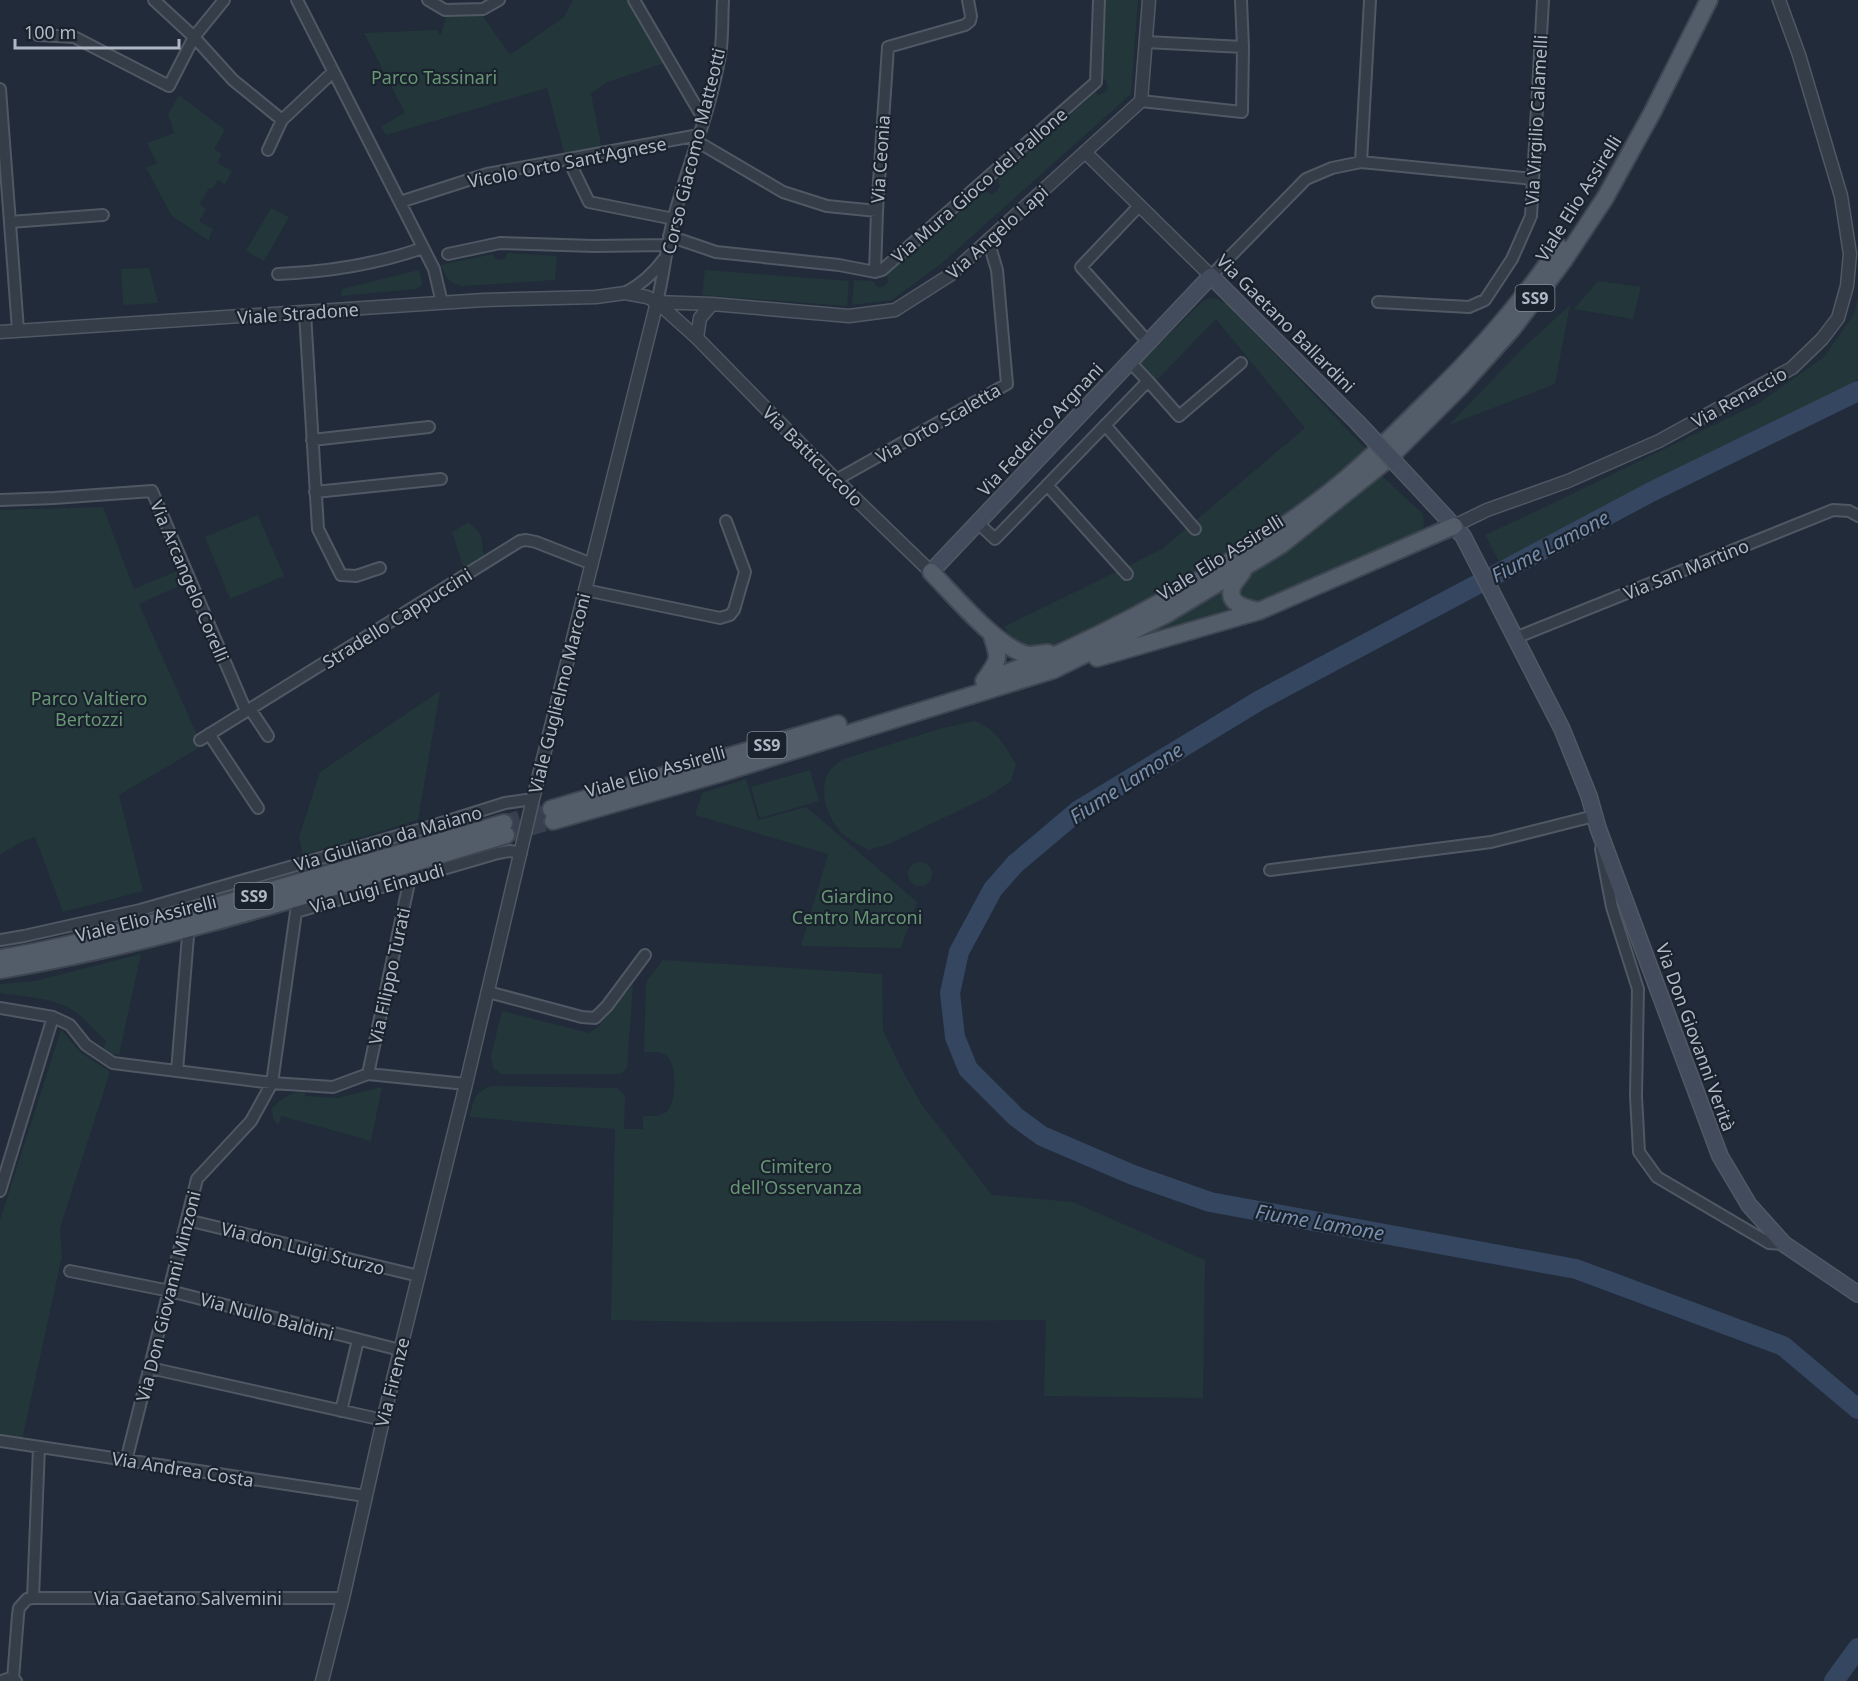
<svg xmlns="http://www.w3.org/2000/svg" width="1858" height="1681" font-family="'Noto Sans',sans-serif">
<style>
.green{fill:#23373a}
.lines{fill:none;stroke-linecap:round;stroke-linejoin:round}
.river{stroke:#354660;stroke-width:20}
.primary-tunnel{stroke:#36404e;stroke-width:16;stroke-dasharray:16 8;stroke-linecap:butt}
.minor-casing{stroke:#505864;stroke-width:14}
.tertiary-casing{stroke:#505864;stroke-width:15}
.secondary-casing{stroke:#505864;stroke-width:18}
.primary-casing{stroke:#3e4652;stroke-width:20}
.minor{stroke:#353d49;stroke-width:10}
.tertiary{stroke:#353d49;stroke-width:12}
.secondary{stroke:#434c5c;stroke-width:15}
.primary{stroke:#535c69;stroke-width:16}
.secondary-bridge-casing{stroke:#505864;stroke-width:18;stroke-linecap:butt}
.secondary-bridge{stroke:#434c5c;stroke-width:15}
.labels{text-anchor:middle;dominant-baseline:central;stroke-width:4.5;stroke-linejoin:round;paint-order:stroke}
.shield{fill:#1a222e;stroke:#838b98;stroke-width:1.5}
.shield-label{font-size:16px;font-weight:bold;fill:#b0b8c5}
.park-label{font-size:18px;fill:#679673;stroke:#1a222e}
.street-label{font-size:18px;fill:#b0b8c5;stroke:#1a222e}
.water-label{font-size:20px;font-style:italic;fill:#788ead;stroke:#1a222e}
</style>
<rect width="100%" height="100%" fill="#212b39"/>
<path class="green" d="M 573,0 L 630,0 L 667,62 L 608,82 L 591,93 L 602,150 L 565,156 L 547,88 L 386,135 L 381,126 L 405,113 L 364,33 L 438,30 L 438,34 L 441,35 L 447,14 L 482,15 L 510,55 L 564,17 Z
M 1106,0 L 1138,0 L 1131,94 L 942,263 L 892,300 L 852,305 L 854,280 L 873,281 L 877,287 L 883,287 L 888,282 L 887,274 L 985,191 L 992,194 L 997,191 L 1000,186 L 998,179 L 1095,93 C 1100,96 1104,94 1108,89 L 1106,80 L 1102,78 Z
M 179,95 L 225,130 L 214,149 L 222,154 L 217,163 L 232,171 L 225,184 L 218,180 L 212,189 L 209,188 L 200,204 L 206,209 L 199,221 L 213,229 L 209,238 L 211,242 L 172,216 L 146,168 L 157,163 L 147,143 L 174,133 L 168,114 Z
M 271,208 L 289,217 L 264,261 L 246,251 Z
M 507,253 L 557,256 L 555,280 L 463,286 C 449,283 446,278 441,265 L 493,254 L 496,259 L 501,260 L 505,258 Z
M 149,268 L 158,303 L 123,305 L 121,269 Z
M 419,270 L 422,281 L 421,286 L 415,289 L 341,296 L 342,289 Z
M 705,270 L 849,281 L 847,306 L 702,295 Z
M 1598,281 L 1641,287 L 1633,319 L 1574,309 Z
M 1210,298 L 1218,299 L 1227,304 L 1366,449 C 1331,478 1297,509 1259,534 C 1230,553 1055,654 1031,649 C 1019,647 1009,638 1004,627 L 1162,549 L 1305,428 L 1216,319 L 1155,382 L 1139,364 L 1203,301 Z
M 1858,298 L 1858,378 L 1852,384 L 1647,484 L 1500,563 L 1485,535 L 1541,509 L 1759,403 L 1824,357 L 1854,314 Z
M 1570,305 L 1555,384 L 1449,425 L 1521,350 Z
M 1380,474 L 1423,514 L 1424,527 L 1417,535 L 1307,585 L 1251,603 L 1243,602 L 1238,591 L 1239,581 L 1324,521 Z
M 103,507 L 134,589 L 177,571 L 183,584 L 139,604 L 202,746 L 119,795 L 143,891 L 63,912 L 35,837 L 19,843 L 0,855 L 0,510 Z
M 258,515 L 284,576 L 230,599 L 205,537 Z
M 469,522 L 481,535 L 484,556 L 464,569 L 452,532 Z
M 1224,587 L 1238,613 L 1095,655 Z
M 440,691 L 418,820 L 303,855 L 299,837 L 320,772 Z
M 974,721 C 995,727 1006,747 1016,765 L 1011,781 L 989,796 L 889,844 L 869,850 C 861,845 851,841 844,835 C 827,820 815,786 833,767 C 836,764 841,761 844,759 L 939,729 Z
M 810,770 L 819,801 L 760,818 L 751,787 Z
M 746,779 L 758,820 L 806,807 L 917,902 L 901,948 L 801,946 L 828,854 L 695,815 L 702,793 Z
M908 874a12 12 0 1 1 24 0a12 12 0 1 1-24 0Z
M 141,954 L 119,1055 L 112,1054 L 103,1048 L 106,1041 C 96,1033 88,1022 78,1014 C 57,997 26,997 0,993 L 0,984 L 35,981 Z
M 663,960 L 882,974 L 883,1030 L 903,1072 L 922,1105 L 992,1195 L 1073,1202 L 1205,1260 L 1203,1398 L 1044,1396 L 1046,1320 L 708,1322 L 611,1320 L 615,1129 L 470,1117 C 473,1100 474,1093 491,1086 L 617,1088 L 625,1096 L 624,1129 L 643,1129 L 643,1116 C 651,1116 661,1117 667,1111 C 677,1102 677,1065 667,1056 C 661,1051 652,1052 644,1052 L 646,982 Z
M 633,984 L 627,1068 L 620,1074 L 502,1074 L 493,1068 L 491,1056 L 502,1011 L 589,1033 L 599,1026 Z
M 61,1030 L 80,1052 L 110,1072 L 60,1228 L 62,1256 L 21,1445 L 0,1441 L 0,1220 Z
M 382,1087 L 371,1141 L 281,1116 L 279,1124 L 276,1123 L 273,1118 L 272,1108 C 283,1098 290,1092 305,1092 L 305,1096 L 337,1098 Z"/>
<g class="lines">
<path class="river" d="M 1858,391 L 1651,492 L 1260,700 L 1079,810 L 1015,864 L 993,889 L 959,952 L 950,993 L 955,1037 L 968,1069 L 1016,1117 L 1042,1136 L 1133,1175 L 1210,1202 L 1576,1269 L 1783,1346 L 1858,1409
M 1834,1681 L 1858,1648"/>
<path class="primary-tunnel" d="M 504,823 L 551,809
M 506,835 L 553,821"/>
<defs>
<path id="minor" d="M 154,0 L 194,37 L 233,80 L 282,120
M 297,0 L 434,269 L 442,303
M 428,0 L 445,10 L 483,9 L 499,0
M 634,0 L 704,120
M 38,35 L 74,37 L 169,86 L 194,37 L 224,0
M 1146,42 L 1243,47 L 1241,0
M 0,89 L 18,330
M 1141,101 L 1242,112 L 1243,47
M 698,142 L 783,192 L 827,206 L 877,211
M 268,150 L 282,120 L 333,72
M 568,159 L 589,202 L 674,219
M 1361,162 L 1370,0
M 400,202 L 487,174 L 699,135
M 1139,206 L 1081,267 L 1148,342
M 10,222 L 103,215
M 669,236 L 716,252 L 839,265 L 875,272 L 882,270 L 1096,82 L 1099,0
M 448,254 L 500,243 L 594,246 L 668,245
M 875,272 L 877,211 L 888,47 L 965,25 L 970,21 L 971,16 L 968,0
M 278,274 C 327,272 377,264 423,248
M 1211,276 L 1306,179 L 1332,168 L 1361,162 L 1533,179
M 625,293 C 642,284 653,274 664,259
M 657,302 C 664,275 666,247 673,220 C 688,165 710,112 720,55 C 723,38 722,18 723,0
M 1378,302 L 1469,307 L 1485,300 L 1512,259 L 1531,216 L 1543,0
M 305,313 L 318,529 L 341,575 L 356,576 L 380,568
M 1148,381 L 1179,416 L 1241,363
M 1105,425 L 1195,529
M 312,440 L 429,427
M 836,480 L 1007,384 L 997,270 L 988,240
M 1047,485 L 1127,574
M 315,492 L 441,479
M 0,500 L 54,498 L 152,491 L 246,711
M 978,523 L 995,539 L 1148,381 L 1130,362
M 585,590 L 720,618 L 730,615 L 734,610 L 745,572 L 726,521
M 1515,638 L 1833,510 L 1849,511 L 1858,516
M 250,709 L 268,736
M 209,734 L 258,808
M 200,740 L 520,541 L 526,540 L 536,542 L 592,564
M 1601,849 L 1612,907 L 1638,989 L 1636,1096 L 1639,1152 L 1657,1177 L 1769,1243 L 1784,1244
M 1270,870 L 1491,842 L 1594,816
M 0,940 L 24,936 L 140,910 L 432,826 L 505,803 L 533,799
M 488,992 L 582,1017 L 595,1018 L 607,1006 L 645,955
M 0,1008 L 53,1017 L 70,1025 L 86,1045 L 113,1063 L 272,1083 L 333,1087 L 368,1074 L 466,1084
M 177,1071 L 188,936
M 368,1074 L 410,878
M 0,1191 L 53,1017
M 187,1220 L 419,1276
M 70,1271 L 170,1291 L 400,1350
M 150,1368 L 383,1420
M 341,1411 L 358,1340
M 0,1441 L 365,1496
M 39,1447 L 33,1598 L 343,1598
M 126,1461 L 197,1179 L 251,1121 L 272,1083 L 296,912 L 498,853 L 510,851 L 521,853
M 13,1679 L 18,1615 L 19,1608 L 27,1599 L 33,1598
M 2,1681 L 10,1678 L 16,1681"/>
<path id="tertiary" d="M 1085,152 L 1211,276
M 654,302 L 712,304 L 849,316 L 895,310 L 950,275 L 1141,101 L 1149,0
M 0,332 L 484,300 L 596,297 L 625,293 L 647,297 L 657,302 L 697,338 L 836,480 L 931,572
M 697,338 L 700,318 L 712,304
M 1454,526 L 1487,510 L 1568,481 L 1659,441 L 1792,368 L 1822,339 L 1838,318 L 1847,286 L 1850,254 L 1841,196 L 1799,55 L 1779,0
M 322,1681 L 343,1598 L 383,1420 L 466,1084 L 533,799 L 657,302"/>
<path id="secondary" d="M 1416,485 L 1463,536 L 1562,729 L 1589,796 L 1598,828 L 1720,1156 L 1749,1205 L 1784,1244 L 1858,1294
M 931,572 L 1211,276 L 1357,422"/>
<path id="primary" d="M 1243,571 C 1240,576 1234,582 1232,588 C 1227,605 1247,608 1259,611
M 931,572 C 952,593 1000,651 1029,655 C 1034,655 1042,653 1048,653
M 1097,658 L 1259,611 L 1454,526
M 992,678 C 1016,669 1041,661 1064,651 C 1153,610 1248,555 1326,495 C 1365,465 1398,430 1433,396 C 1479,351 1523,301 1559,247
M 984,681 C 1000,659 1000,659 991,633
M 551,809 L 838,724
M 553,821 L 718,774 L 1053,670 L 1167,614 L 1281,545 L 1387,460 L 1460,387 L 1513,328 L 1564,260 L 1605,198 L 1652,113 L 1709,0
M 0,958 C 64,948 127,930 190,913 C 295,884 400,853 504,823
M 0,970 C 172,941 339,885 506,835"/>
</defs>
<use href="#minor" class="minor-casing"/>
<use href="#tertiary" class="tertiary-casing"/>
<use href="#secondary" class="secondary-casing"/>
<use href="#primary" class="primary-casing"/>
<use href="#minor" class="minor"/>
<use href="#tertiary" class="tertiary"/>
<use href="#secondary" class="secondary"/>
<use href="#primary" class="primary"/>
<defs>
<path id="secondary-bridge" d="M 1357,422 L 1416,485"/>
</defs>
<use href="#secondary-bridge" class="secondary-bridge-casing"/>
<use href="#secondary-bridge" class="secondary-bridge"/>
</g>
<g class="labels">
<g class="shield">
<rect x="1515.5" y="285" width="39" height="26" rx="4.5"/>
<rect x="747.5" y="732" width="39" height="26" rx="4.5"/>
<rect x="234.5" y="883" width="39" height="26" rx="4.5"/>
</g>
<g class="shield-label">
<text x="1535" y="298">SS9</text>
<text x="767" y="745">SS9</text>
<text x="254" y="896">SS9</text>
</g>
<g class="park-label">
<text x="434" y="77">Parco Tassinari</text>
<text x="89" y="698">Parco Valtiero<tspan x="89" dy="21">Bertozzi</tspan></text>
<text x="857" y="896">Giardino<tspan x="857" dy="21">Centro Marconi</tspan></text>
<text x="796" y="1166">Cimitero<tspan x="796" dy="21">dell'Osservanza</tspan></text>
</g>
<g class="street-label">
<text transform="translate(1536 120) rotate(-87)">Via Virgilio Calamelli</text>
<text transform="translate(693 151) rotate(-76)">Corso Giacomo Matteotti</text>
<text transform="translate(880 159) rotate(-86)">Via Ceonia</text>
<text transform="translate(567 162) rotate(-11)">Vicolo Orto Sant'Agnese</text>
<text transform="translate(979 185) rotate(-41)">Via Mura Gioco del Pallone</text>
<text transform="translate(1578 198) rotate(-58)">Viale Elio Assirelli</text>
<text transform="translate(997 232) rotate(-42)">Via Angelo Lapi</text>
<text transform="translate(298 313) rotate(-4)">Viale Stradone</text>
<text transform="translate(1286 323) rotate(45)">Via Gaetano Ballardini</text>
<text transform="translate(1739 397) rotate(-29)">Via Renaccio</text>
<text transform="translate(938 423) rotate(-30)">Via Orto Scaletta</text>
<text transform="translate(1040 429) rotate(-47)">Via Federico Argnani</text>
<text transform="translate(813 456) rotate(45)">Via Batticuccolo</text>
<text transform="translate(1220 557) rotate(-32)">Viale Elio Assirelli</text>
<text transform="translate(1686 569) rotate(-22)">Via San Martino</text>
<text transform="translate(190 581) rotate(67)">Via Arcangelo Corelli</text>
<text transform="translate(397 618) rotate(-32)">Stradello Cappuccini</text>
<text transform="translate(559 693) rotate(-76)">Viale Guglielmo Marconi</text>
<text transform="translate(655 771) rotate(-16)">Viale Elio Assirelli</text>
<text transform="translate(388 838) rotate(-16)">Via Giuliano da Maiano</text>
<text transform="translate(377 888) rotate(-16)">Via Luigi Einaudi</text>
<text transform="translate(146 918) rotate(-14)">Viale Elio Assirelli</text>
<text transform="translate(389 976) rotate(-78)">Via Filippo Turati</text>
<text transform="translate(1696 1037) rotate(70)">Via Don Giovanni Verità</text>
<text transform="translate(303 1248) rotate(14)">Via don Luigi Sturzo</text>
<text transform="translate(168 1296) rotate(-76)">Via Don Giovanni Minzoni</text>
<text transform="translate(267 1316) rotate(15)">Via Nullo Baldini</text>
<text transform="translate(392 1382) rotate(-76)">Via Firenze</text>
<text transform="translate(183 1469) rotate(9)">Via Andrea Costa</text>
<text x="188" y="1598">Via Gaetano Salvemini</text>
</g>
<g class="water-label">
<text transform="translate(1550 546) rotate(-28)">Fiume Lamone</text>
<text transform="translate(1126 783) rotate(-33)">Fiume Lamone</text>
<text transform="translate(1320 1222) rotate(10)">Fiume Lamone</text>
</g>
</g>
<path d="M15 39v9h164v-9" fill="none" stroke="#b0b8c5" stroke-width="3"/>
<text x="24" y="39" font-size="18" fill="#b0b8c5" stroke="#1a222e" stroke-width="4.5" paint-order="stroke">100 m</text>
</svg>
